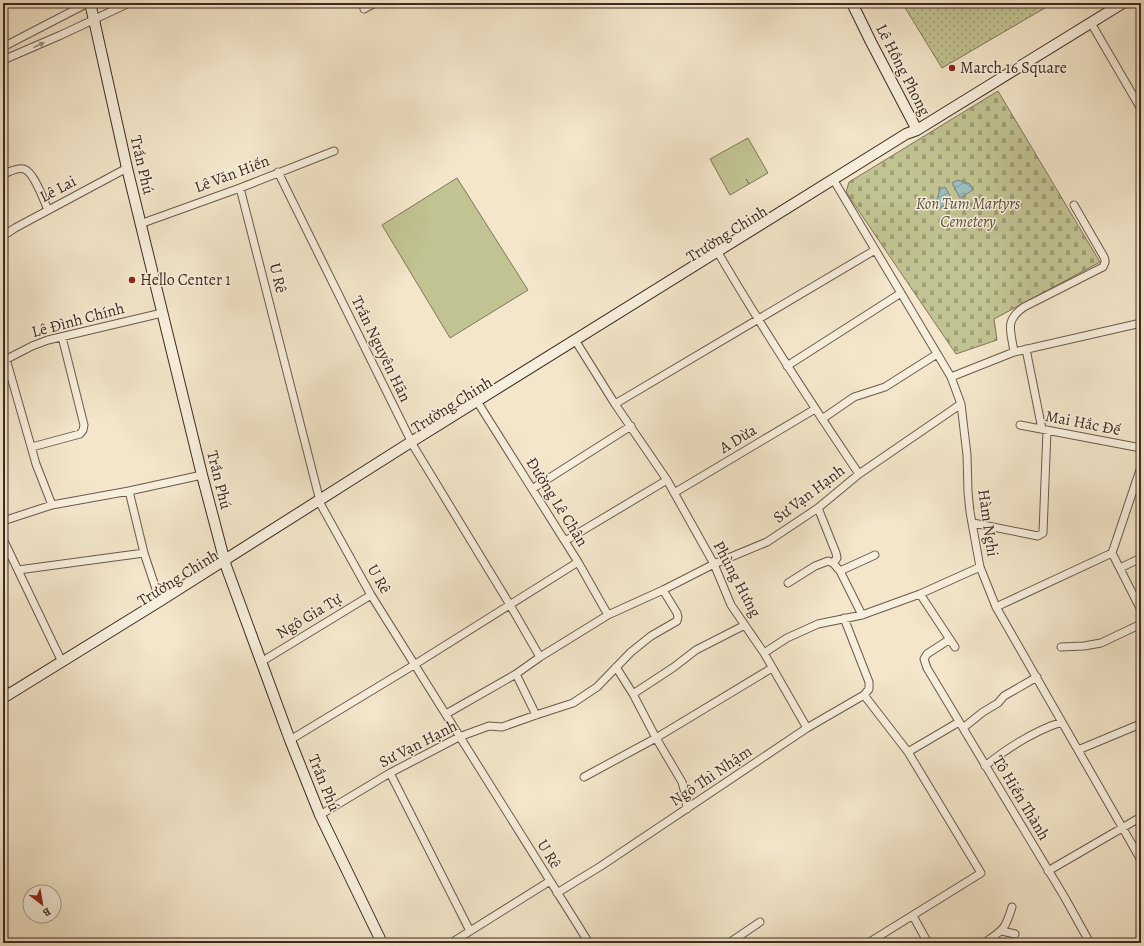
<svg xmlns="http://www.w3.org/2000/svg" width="1144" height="946" font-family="Alegreya,serif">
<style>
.grass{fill:url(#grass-dots);stroke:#80765a}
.cemetery{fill:url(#cemetery-stones);stroke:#80765a}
.pitch{fill:#c2c392;stroke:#80765a}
.water{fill:url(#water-waves);stroke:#77827f}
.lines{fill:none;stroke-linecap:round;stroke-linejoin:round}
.street-casing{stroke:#6c584b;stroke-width:9}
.secondary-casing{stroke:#3f2921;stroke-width:12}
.street{stroke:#f7efdd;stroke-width:7}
.secondary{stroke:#f7efdd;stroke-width:10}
.oneway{fill:#9b8c7f}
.poi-dot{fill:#8f2418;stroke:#f7efdd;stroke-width:1.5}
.labels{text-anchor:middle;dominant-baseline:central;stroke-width:3;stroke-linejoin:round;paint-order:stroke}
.poi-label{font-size:16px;fill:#3f2921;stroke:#f7efdd;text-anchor:start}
.street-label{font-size:16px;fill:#3f2921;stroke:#f7efdd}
.park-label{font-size:16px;font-style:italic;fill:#60503d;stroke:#f7efdd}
</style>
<defs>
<pattern id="grass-dots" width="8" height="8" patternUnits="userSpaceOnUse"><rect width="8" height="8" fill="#c2c392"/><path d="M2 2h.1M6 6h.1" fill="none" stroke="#9f9e77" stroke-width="1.8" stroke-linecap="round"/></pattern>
<pattern id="cemetery-stones" width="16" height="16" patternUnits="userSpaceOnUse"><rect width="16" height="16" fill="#c2c392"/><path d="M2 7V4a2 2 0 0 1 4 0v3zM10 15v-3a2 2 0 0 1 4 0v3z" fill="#9f9e77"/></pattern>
<pattern id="water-waves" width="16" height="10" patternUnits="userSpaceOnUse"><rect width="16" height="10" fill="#9dbebe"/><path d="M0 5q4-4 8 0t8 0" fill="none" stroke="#819a9a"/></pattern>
</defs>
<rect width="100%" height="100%" fill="#f3e6ca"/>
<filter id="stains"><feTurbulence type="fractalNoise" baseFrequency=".005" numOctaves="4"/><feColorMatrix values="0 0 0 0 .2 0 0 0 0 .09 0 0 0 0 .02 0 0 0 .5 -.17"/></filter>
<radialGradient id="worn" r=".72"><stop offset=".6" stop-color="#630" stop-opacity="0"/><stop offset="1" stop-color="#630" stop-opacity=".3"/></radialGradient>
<path class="grass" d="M 909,3 L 1048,3 L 1050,5 L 942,68 L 904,6 Z"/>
<path class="cemetery" d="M 998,91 L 1100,262 L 994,319 L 997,340 L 956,354 L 846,192 L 849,182 Z"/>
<path class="pitch" d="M 748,138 L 768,173 L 749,184 L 746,179 L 749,184 L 730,195 L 710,159 Z
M 457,178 L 528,290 L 450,338 L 382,225 Z"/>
<path class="water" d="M 958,180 L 970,184 L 973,190 L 960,198 L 952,183 Z
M 945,187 L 953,201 L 939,209 L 936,203 L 940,189 Z"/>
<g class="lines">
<defs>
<path id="street" d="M 364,9 L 375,3
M 1091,23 L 1141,109
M 3,47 L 88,3
M 3,60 L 61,35 L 129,3
M 278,172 L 414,447 L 510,605 L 540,657
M 3,174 C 9,172 18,167 24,169 C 34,172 44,201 48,210
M 836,184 L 951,377 L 961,404 L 967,455 L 968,492 L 970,512 L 980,567 L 996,607 L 1141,860
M 240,188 L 321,505 L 371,595 L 589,943
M 140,224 L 240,188 L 334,151
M 3,236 L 15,228 L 127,168
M 720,256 C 764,331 811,403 859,474
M 575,340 L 615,404 L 667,480 L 714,564 L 731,605 L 764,653 L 787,638 L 818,624 L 862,615 L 920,594 L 980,567
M 1026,349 L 1042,429
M 1014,352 C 1011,330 1004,321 1024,307 L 1103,267 C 1105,263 1106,261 1104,257 L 1074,205
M 6,359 L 36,464 L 52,505
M 3,361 L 32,346 L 48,340 L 162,313
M 787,366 L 901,293
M 951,377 L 1014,352 L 1141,323
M 615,404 L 875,250
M 480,406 L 578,562 L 608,615
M 822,419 L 854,397 L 885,387 L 937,354
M 1020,425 L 1141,448
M 32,447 L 80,434 L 83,430 L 84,425 L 62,337
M 1141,467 L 1112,553 L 1141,610
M 532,489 L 631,426
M 129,491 L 144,553 L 160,601
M 674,493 L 815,409
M 818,508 L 836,553 L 837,558 L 833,563
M 3,521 L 52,505 L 129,491 L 202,475
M 973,523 L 1038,536 L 1043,533 L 1047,430
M 3,539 L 62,662
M 565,541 L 667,480
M 1120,568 L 1141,558
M 18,570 L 144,553
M 840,571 L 875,555
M 788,583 L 815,566 L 828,561 L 833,563 L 840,571 L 862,615
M 920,594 L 955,647
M 996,607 L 1112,553
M 950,639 L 927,654 L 924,659 L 927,668 L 1065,898 L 1090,943
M 1061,647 L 1084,646 L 1101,643 L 1141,624
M 261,662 L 371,595
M 616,667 L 633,694 L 656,738 L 682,782 L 685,793 L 687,809
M 3,686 L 8,695
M 633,694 L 674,667 L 696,650 L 745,625
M 864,695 L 908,752 L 959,722
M 446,714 L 516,674
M 536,715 L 516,674 L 540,657 L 608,615 L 663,590 L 714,564 L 767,542 L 818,508 L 859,474 L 961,404
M 807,728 L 864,695 L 869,689 L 869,682 L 844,618
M 963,728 L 983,712 L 998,703 L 1004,696 L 1037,677
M 290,740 L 414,665 L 578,562
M 1078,750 L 1138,725
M 985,766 C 1009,747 1033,731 1062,722
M 390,773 L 470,931
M 584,777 L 656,738 L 772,668
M 320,815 L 390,773 L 459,737 L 489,726 L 502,727 L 536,715 L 573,703 L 597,687 L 631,652 L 651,636 L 677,621 L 678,617 L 677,613 L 663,590
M 1048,871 L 1141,817
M 557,893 L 601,866 L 807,728 L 764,653
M 913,916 L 928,943
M 1002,931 L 1015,934
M 451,943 L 550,881
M 729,943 L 760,922
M 868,943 L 981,873 L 908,752
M 984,943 C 1003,930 1005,930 1012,907"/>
<path id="secondary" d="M 90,3 L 94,20 L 127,168 L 202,475 L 226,566 L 290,740 L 320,815 L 382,943
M 852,3 L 871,42 L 917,130
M 3,698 L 160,601 L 411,442 L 906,134 L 917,130 L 1123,3"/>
</defs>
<use href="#street" class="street-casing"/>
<use href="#secondary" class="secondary-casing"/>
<use href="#street" class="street"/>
<use href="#secondary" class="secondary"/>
</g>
<defs><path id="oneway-solid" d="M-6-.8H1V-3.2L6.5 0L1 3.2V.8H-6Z"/></defs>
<use class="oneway" href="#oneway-solid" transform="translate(39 45) rotate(-24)"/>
<g class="poi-dot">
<circle cx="952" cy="68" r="4"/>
<circle cx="132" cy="280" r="4"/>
</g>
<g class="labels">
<g class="poi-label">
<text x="960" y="68">March 16 Square</text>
<text x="140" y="280">Hello Center 1</text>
</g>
<g class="street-label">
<text transform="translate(903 70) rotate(63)">Lê Hồng Phong</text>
<text transform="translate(142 165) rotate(77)">Trần Phú</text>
<text transform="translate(232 174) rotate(-21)">Lê Văn Hiến</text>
<text transform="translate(58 189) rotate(-28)">Lê Lai</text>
<text transform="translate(727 234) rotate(-32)">Trường Chinh</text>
<text transform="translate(278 278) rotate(76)">U Rê</text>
<text transform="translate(78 320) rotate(-15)">Lê Đình Chính</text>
<text transform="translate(381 349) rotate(64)">Trần Nguyên Hãn</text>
<text transform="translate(452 405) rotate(-32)">Trường Chinh</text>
<text transform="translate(1083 423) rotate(11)">Mai Hắc Đế</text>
<text transform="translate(738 439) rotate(-31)">A Dừa</text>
<text transform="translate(219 480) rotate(76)">Trần Phú</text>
<text transform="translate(809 494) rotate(-37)">Sư Vạn Hạnh</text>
<text transform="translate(557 502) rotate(58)">Đường Lê Chân</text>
<text transform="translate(988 523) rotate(82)">Hàm Nghi</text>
<text transform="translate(178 578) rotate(-32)">Trường Chinh</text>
<text transform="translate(379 579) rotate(60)">U Rê</text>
<text transform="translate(737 579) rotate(62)">Phùng Hưng</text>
<text transform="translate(309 616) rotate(-31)">Ngô Gia Tự</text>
<text transform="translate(418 744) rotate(-27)">Sư Vạn Hạnh</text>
<text transform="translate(711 776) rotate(-34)">Ngô Thì Nhậm</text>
<text transform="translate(324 783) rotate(68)">Trần Phú</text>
<text transform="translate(1021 798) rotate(59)">Tô Hiến Thành</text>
<text transform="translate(549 854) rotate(58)">U Rê</text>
</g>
<g class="park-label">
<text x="968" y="204">Kon Tum Martyrs<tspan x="968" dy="18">Cemetery</tspan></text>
</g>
</g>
<rect width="1144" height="946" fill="none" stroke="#f3e6ca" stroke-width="16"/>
<rect x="4" y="4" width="1136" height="938" fill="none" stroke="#3f2921" stroke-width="2"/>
<rect x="8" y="8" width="1128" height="930" fill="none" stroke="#3f2921"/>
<g transform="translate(42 904) rotate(149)"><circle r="19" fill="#f7efdd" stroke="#ada092"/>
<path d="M0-3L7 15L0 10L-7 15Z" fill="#8f2418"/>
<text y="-6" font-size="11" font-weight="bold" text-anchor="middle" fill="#3f2921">B</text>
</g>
<rect width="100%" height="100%" filter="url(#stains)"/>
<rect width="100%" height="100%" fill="url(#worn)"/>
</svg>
